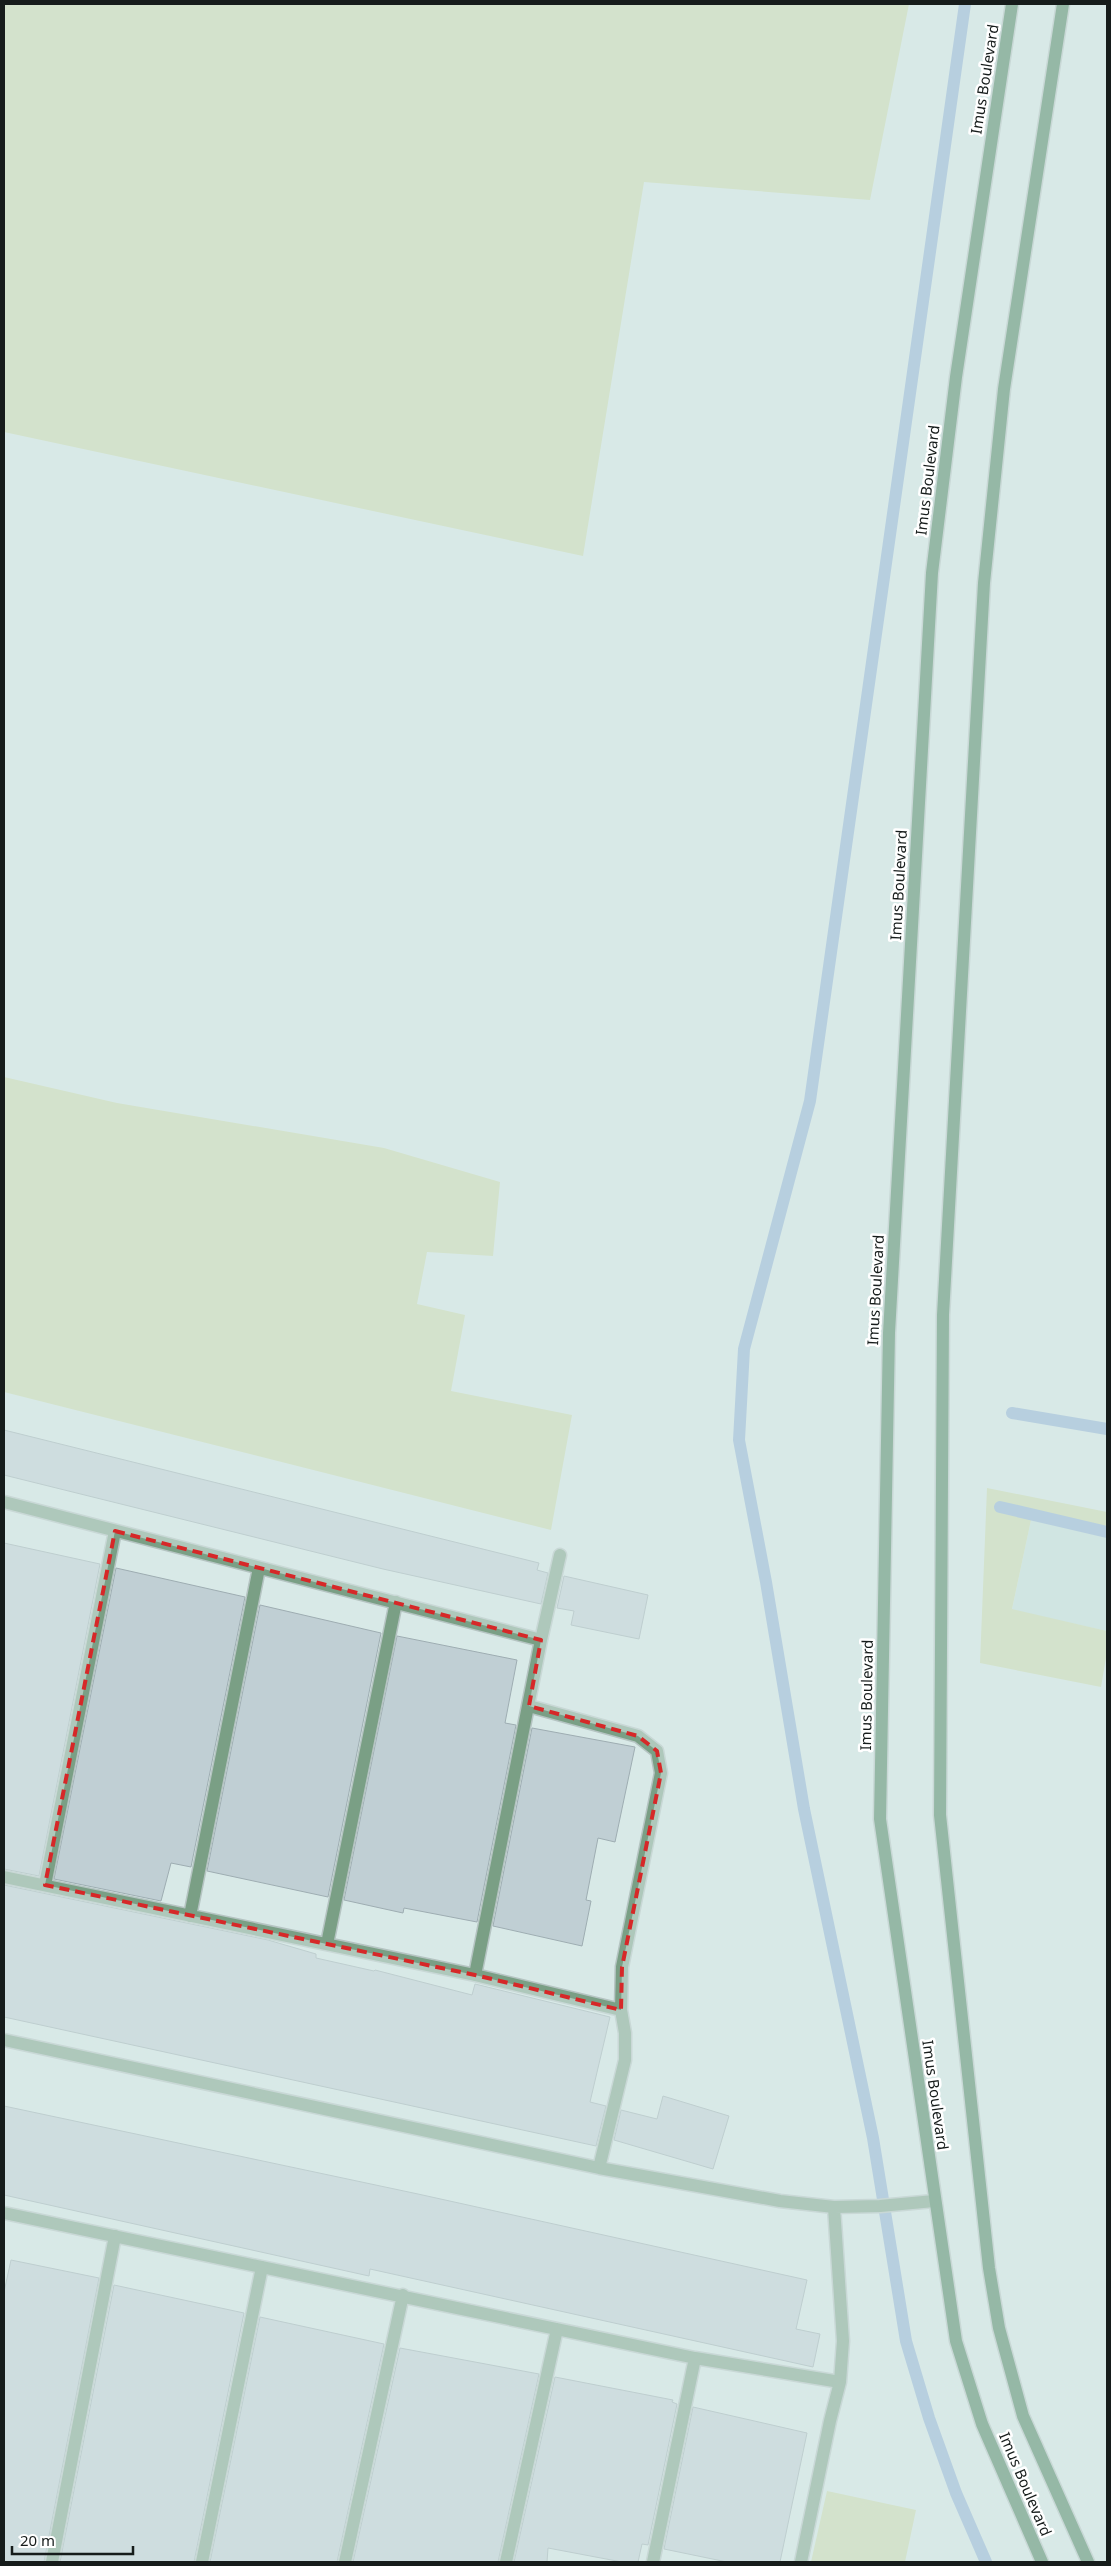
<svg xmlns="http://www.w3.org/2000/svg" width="1111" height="2566" font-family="'Noto Sans',sans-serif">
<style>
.built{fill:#c5dfdb}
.green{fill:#ccdaaa}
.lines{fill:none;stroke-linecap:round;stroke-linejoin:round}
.stream{stroke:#8fb0d5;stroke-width:12}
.building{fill:#c0cfd4;stroke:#9eadb2}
.minor-casing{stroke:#b5c4c2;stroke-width:15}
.secondary-casing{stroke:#b5c4c2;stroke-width:15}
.minor{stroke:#7a9f85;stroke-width:12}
.secondary{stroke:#447d57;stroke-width:12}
.marked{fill:none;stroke:#d62828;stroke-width:4;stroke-dasharray:10 6;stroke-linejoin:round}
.labels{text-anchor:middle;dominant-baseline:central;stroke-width:5;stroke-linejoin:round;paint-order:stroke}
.street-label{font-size:15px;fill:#161c1b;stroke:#fff}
</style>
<rect width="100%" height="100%" fill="#d8e9e7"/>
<path class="built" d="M 1031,1520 L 1107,1537 L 1107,1631 L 1012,1610 Z"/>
<path class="green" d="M 4,4 L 909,4 L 870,200 L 644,182 L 583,556 L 4,432 Z
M 4,1077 L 117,1103 L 384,1148 L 500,1182 L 493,1256 L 427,1252 L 417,1304 L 465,1315 L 451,1391 L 572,1415 L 551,1530 L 4,1392 Z
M 987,1488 L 1107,1512 L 1107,1537 L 1031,1520 L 1012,1609 L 1107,1631 L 1107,1652 L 1101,1687 L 980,1663 Z
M 827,2491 L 916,2510 L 905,2562 L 811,2562 Z"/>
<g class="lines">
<path class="stream" d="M 965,4 L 810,1101 L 744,1349 L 739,1440 L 766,1582 L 804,1809 L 873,2138 L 906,2341 L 929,2418 L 956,2493 L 986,2562
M 1012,1413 L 1107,1429
M 1000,1507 L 1107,1532"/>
</g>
<path class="building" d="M 4,1430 L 539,1563 L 537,1570 L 548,1573 L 541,1604 L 383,1569 L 4,1475 Z
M 4,1543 L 100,1564 L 39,1876 L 4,1869 Z
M 116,1568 L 245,1597 L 191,1867 L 171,1863 L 161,1901 L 54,1879 Z
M 564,1576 L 648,1595 L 639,1639 L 571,1625 L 574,1611 L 557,1608 Z
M 260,1605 L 381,1633 L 328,1897 L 207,1871 Z
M 397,1636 L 517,1660 L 505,1723 L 516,1725 L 477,1922 L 404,1908 L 403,1913 L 344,1900 Z
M 532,1728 L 635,1747 L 615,1842 L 598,1838 L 586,1900 L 591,1901 L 582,1946 L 493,1926 Z
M 4,1885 L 268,1940 L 316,1954 L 316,1958 L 374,1971 L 375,1970 L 472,1995 L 475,1984 L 610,2017 L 590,2102 L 606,2106 L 596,2146 L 4,2017 Z
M 663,2096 L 729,2116 L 713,2169 L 614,2140 L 621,2110 L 657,2119 Z
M 4,2106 L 418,2194 L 807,2280 L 796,2329 L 820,2334 L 813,2367 L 370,2269 L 369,2276 L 4,2195 Z
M 11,2260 L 99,2278 L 44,2562 L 4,2562 L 4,2292 Z
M 114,2285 L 244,2313 L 194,2562 L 60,2562 Z
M 260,2317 L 384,2344 L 337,2562 L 210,2562 Z
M 400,2348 L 539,2374 L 498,2562 L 353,2562 Z
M 555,2377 L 673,2400 L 672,2402 L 677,2404 L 648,2545 L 642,2544 L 638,2562 L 622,2562 L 548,2548 L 547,2562 L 514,2562 Z
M 693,2407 L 807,2433 L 780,2562 L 727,2562 L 664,2549 Z"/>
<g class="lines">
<defs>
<path id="minor" d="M 4,1502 L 541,1640
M 529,1706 L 638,1736 L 657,1751 L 661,1773 L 622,1967 L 621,2010
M 4,1877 L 475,1975 L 621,2010 L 625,2033 L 625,2060 L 599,2168
M 45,1885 L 115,1531
M 190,1916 L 259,1568
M 327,1944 L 396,1602
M 475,1975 L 541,1640 L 560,1555
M 4,2040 L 599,2168 L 780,2201 L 834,2207 L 843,2341 L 840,2382 L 830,2421 L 801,2562
M 834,2207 L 880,2206 L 934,2201
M 4,2213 L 695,2358 L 840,2382
M 52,2562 L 115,2236
M 202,2562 L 262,2267
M 345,2562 L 403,2295
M 506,2562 L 557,2329
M 653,2562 L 695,2358"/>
<path id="secondary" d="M 1012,4 L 956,377 L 932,573 L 889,1333 L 880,1819 L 956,2341 L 982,2424 L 1042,2562
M 1063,4 L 1004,389 L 984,583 L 943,1315 L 940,1815 L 989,2268 L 999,2328 L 1023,2416 L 1088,2562"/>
</defs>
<use href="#minor" class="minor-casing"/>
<use href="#secondary" class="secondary-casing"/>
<use href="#minor" class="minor"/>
<use href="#secondary" class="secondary"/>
</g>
<path d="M0 0H1111V2566H0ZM 115,1531 L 541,1640 L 529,1706 L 638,1736 L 657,1751 L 661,1773 L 622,1967 L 621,2010 L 475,1975 L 45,1885 Z" fill="#d8e9e7" fill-opacity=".55" fill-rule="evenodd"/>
<path class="marked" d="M 115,1531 L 541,1640 L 529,1706 L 638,1736 L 657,1751 L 661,1773 L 622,1967 L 621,2010 L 475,1975 L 45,1885 Z"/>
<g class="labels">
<g class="street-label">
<text transform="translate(984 79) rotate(-81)">Imus Boulevard</text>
<text transform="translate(927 480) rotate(-83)">Imus Boulevard</text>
<text transform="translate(898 885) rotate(-87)">Imus Boulevard</text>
<text transform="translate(875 1290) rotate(-87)">Imus Boulevard</text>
<text transform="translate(866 1695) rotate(-89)">Imus Boulevard</text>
<text transform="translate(936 2095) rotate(82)">Imus Boulevard</text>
<text transform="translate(1026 2484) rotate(67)">Imus Boulevard</text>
</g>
</g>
<rect width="1111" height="2566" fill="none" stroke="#161c1b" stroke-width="10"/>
<path d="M12 2546v8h121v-8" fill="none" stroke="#161c1b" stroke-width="2.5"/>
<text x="20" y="2546" font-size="15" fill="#161c1b" stroke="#ffffff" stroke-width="4" paint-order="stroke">20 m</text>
</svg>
